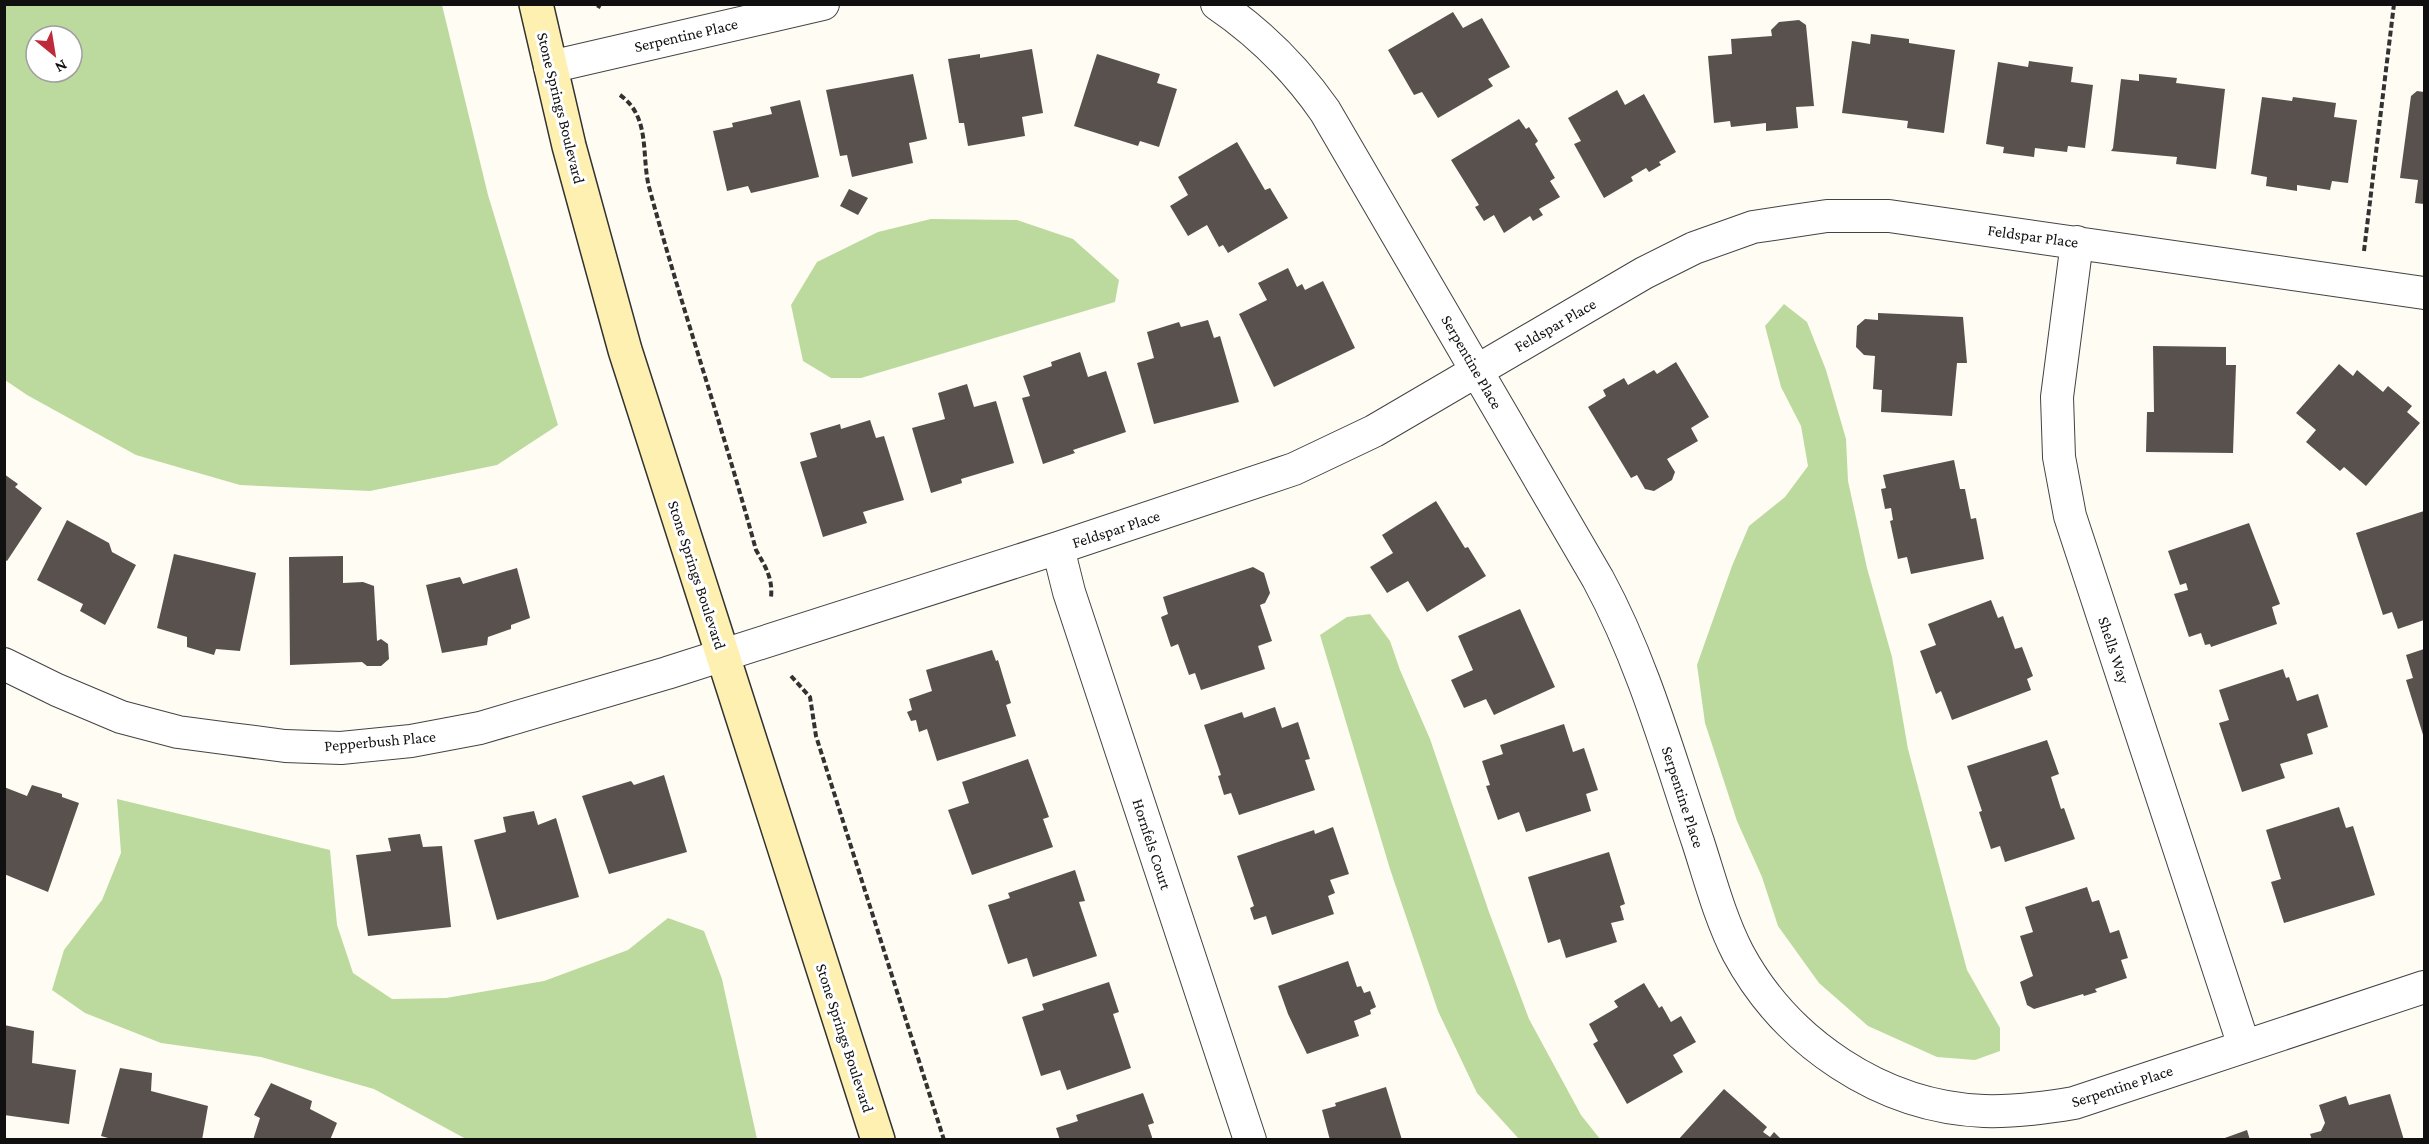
<svg xmlns="http://www.w3.org/2000/svg" width="2429" height="1144" font-family="'Crimson Pro',serif">
<style>
.forest{fill:#bcda9d;fill-rule:evenodd}
.building{fill:#59514d}
.lines{fill:none;stroke-linecap:round;stroke-linejoin:round}
.street-casing{stroke:#434343;stroke-width:34}
.secondary-casing{stroke:#323232;stroke-width:36}
.path{stroke:#323232;stroke-width:4;stroke-dasharray:6 3;stroke-linecap:butt}
.street{stroke:#fff;stroke-width:32}
.secondary{stroke:#fdf0b1;stroke-width:33}
.labels{text-anchor:middle;dominant-baseline:central;stroke-width:6;stroke-linejoin:round;paint-order:stroke}
.street-label{font-size:16px;fill:#101010;stroke:#fff}
</style>
<rect width="100%" height="100%" fill="#fffcf4"/>
<path class="forest" d="M 5,4 L 442,5 L 488,195 L 558,425 L 497,465 L 370,491 L 240,485 L 136,455 L 27,395 L 5,380 ZM 36,36 L 72,36 L 72,72 L 36,72 Z
M 931,219 L 1017,220 L 1073,239 L 1119,280 L 1115,302 L 861,378 L 831,378 L 803,361 L 791,305 L 817,262 L 878,232 Z
M 1784,304 L 1807,322 L 1826,370 L 1846,439 L 1848,481 L 1867,568 L 1892,657 L 1908,749 L 1967,970 L 2000,1028 L 2000,1051 L 1975,1060 L 1937,1057 L 1868,1026 L 1819,983 L 1778,926 L 1762,877 L 1737,821 L 1705,723 L 1697,665 L 1732,566 L 1749,526 L 1785,497 L 1808,466 L 1801,426 L 1781,387 L 1765,326 Z
M 1370,614 L 1390,641 L 1400,670 L 1430,739 L 1489,912 L 1529,1019 L 1581,1115 L 1600,1139 L 1519,1139 L 1477,1093 L 1438,1011 L 1390,869 L 1320,635 L 1347,617 Z
M 117,799 L 330,850 L 337,925 L 353,973 L 392,999 L 446,998 L 544,981 L 628,950 L 668,918 L 704,931 L 722,979 L 757,1139 L 466,1139 L 374,1089 L 261,1057 L 161,1043 L 85,1013 L 52,990 L 64,950 L 102,900 L 121,853 Z"/>
<path class="building" d="M 1453,12 L 1463,28 L 1482,18 L 1510,67 L 1488,79 L 1493,86 L 1438,118 L 1422,92 L 1414,95 L 1388,50 Z
M 1799,20 L 1806,25 L 1814,106 L 1796,107 L 1798,128 L 1766,131 L 1766,123 L 1731,127 L 1730,121 L 1714,123 L 1708,56 L 1732,54 L 1731,39 L 1772,36 L 1771,30 L 1779,22 Z
M 1871,34 L 1909,39 L 1909,43 L 1955,50 L 1944,133 L 1907,128 L 1908,121 L 1842,113 L 1852,41 L 1870,44 Z
M 1032,49 L 1043,113 L 1022,117 L 1025,136 L 968,146 L 964,123 L 959,123 L 948,59 L 980,54 L 980,58 Z
M 1097,54 L 1160,74 L 1157,83 L 1177,89 L 1159,147 L 1140,141 L 1138,146 L 1074,126 Z
M 2029,61 L 2073,67 L 2071,82 L 2093,85 L 2085,148 L 2068,146 L 2067,152 L 2035,148 L 2034,157 L 2003,153 L 2004,147 L 1986,144 L 1998,62 L 2028,67 Z
M 913,74 L 927,139 L 909,143 L 913,163 L 852,177 L 847,155 L 840,156 L 826,90 Z
M 2139,74 L 2177,78 L 2176,83 L 2225,89 L 2216,169 L 2176,164 L 2177,157 L 2111,151 L 2113,148 L 2121,79 L 2139,81 Z
M 1617,90 L 1625,105 L 1644,94 L 1676,152 L 1659,162 L 1661,165 L 1649,172 L 1646,168 L 1631,177 L 1633,181 L 1604,198 L 1574,144 L 1581,141 L 1568,118 Z
M 2417,91 L 2424,92 L 2424,204 L 2415,203 L 2418,180 L 2400,178 L 2411,96 Z
M 2262,97 L 2292,101 L 2293,97 L 2336,103 L 2334,117 L 2357,120 L 2348,183 L 2332,181 L 2330,190 L 2297,185 L 2297,191 L 2266,186 L 2267,177 L 2251,174 Z
M 800,100 L 819,177 L 751,193 L 748,186 L 727,191 L 713,131 L 733,127 L 732,123 L 772,114 L 770,107 Z
M 1519,119 L 1526,129 L 1529,127 L 1538,141 L 1535,144 L 1555,178 L 1550,181 L 1560,197 L 1539,209 L 1543,215 L 1533,221 L 1530,216 L 1504,233 L 1494,215 L 1484,221 L 1475,207 L 1479,205 L 1451,160 Z
M 1237,142 L 1265,190 L 1270,188 L 1288,218 L 1228,253 L 1223,245 L 1219,247 L 1207,225 L 1188,236 L 1170,206 L 1188,195 L 1178,177 Z
M 849,189 L 868,198 L 858,215 L 840,206 Z
M 1288,268 L 1297,287 L 1302,284 L 1305,290 L 1323,281 L 1355,348 L 1274,387 L 1239,314 L 1267,300 L 1258,283 Z
M 1878,313 L 1963,317 L 1967,363 L 1957,363 L 1952,416 L 1881,412 L 1882,390 L 1873,389 L 1875,356 L 1864,355 L 1856,347 L 1857,326 L 1865,319 L 1878,320 Z
M 1208,320 L 1214,338 L 1220,336 L 1239,402 L 1154,424 L 1137,363 L 1154,358 L 1147,332 L 1179,322 L 1181,327 Z
M 2153,346 L 2226,347 L 2226,365 L 2236,365 L 2233,453 L 2146,452 L 2147,412 L 2154,412 Z
M 1080,352 L 1088,377 L 1106,371 L 1126,432 L 1073,450 L 1075,453 L 1043,464 L 1022,398 L 1030,396 L 1023,376 L 1052,366 L 1051,362 Z
M 1676,362 L 1709,417 L 1691,428 L 1698,441 L 1667,459 L 1675,472 L 1672,480 L 1654,491 L 1645,489 L 1637,475 L 1631,478 L 1588,407 L 1606,396 L 1603,390 L 1624,378 L 1628,385 L 1654,370 L 1657,374 Z
M 2339,364 L 2353,376 L 2357,370 L 2383,392 L 2388,386 L 2412,406 L 2407,412 L 2420,423 L 2366,486 L 2344,467 L 2340,471 L 2306,442 L 2316,430 L 2296,413 Z
M 967,384 L 974,407 L 996,401 L 1014,463 L 961,479 L 962,483 L 931,493 L 912,428 L 945,419 L 938,393 Z
M 870,420 L 876,438 L 884,436 L 904,500 L 863,512 L 867,523 L 823,537 L 800,462 L 817,457 L 810,433 L 840,424 L 841,429 Z
M 1954,460 L 1960,489 L 1965,489 L 1971,519 L 1976,518 L 1984,559 L 1911,574 L 1907,557 L 1898,559 L 1890,521 L 1893,520 L 1891,508 L 1885,509 L 1881,489 L 1886,488 L 1883,475 Z
M 4,474 L 18,484 L 15,487 L 42,508 L 7,561 L 4,559 Z
M 1436,501 L 1465,548 L 1468,547 L 1486,576 L 1427,612 L 1408,581 L 1387,593 L 1370,567 L 1393,553 L 1382,535 Z
M 2424,511 L 2424,620 L 2398,629 L 2392,612 L 2383,615 L 2356,533 Z
M 67,520 L 109,543 L 112,552 L 136,565 L 105,625 L 80,611 L 83,604 L 37,580 Z
M 2249,523 L 2280,604 L 2272,607 L 2277,624 L 2211,647 L 2210,644 L 2205,645 L 2201,633 L 2189,637 L 2174,594 L 2188,590 L 2186,583 L 2180,585 L 2168,551 Z
M 174,554 L 256,573 L 240,651 L 216,649 L 214,655 L 187,647 L 187,637 L 157,628 Z
M 343,556 L 343,583 L 363,582 L 374,586 L 377,641 L 381,639 L 388,644 L 389,659 L 381,666 L 367,666 L 362,662 L 290,665 L 289,557 Z
M 1253,567 L 1264,573 L 1270,593 L 1265,603 L 1260,605 L 1272,641 L 1258,646 L 1265,669 L 1201,690 L 1195,673 L 1189,675 L 1178,644 L 1171,647 L 1161,617 L 1168,614 L 1163,597 Z
M 517,568 L 530,618 L 511,625 L 511,629 L 488,637 L 487,645 L 442,653 L 426,585 L 460,577 L 463,584 Z
M 1991,600 L 1998,618 L 2003,616 L 2015,649 L 2022,647 L 2033,676 L 2027,679 L 2031,690 L 1952,720 L 1941,691 L 1936,694 L 1920,651 L 1936,645 L 1928,624 Z
M 1520,609 L 1555,687 L 1494,715 L 1486,699 L 1464,708 L 1451,680 L 1473,670 L 1458,636 Z
M 2424,649 L 2424,738 L 2406,680 L 2413,678 L 2406,655 Z
M 992,650 L 996,661 L 998,660 L 1011,703 L 1006,705 L 1016,736 L 937,761 L 927,729 L 919,732 L 916,720 L 911,721 L 907,712 L 912,710 L 909,699 L 932,691 L 926,670 Z
M 2283,669 L 2286,678 L 2289,677 L 2297,701 L 2318,694 L 2328,727 L 2307,734 L 2313,754 L 2280,764 L 2285,778 L 2242,792 L 2219,723 L 2229,720 L 2219,690 Z
M 1275,707 L 1282,728 L 1298,722 L 1310,759 L 1305,760 L 1315,790 L 1239,815 L 1231,793 L 1224,795 L 1218,776 L 1221,775 L 1204,725 L 1242,712 L 1244,718 Z
M 1564,724 L 1573,752 L 1584,748 L 1598,790 L 1586,794 L 1591,811 L 1526,832 L 1519,812 L 1498,820 L 1486,786 L 1490,785 L 1482,761 L 1503,754 L 1500,745 Z
M 2047,740 L 2059,774 L 2051,777 L 2061,809 L 2064,808 L 2075,839 L 2005,862 L 2000,846 L 1991,849 L 1979,812 L 1982,811 L 1967,766 Z
M 1028,759 L 1049,817 L 1043,819 L 1053,847 L 972,875 L 948,810 L 969,803 L 962,782 Z
M 664,775 L 687,852 L 609,874 L 582,796 L 631,781 L 634,785 Z
M 32,785 L 62,794 L 62,797 L 79,803 L 48,892 L 4,874 L 4,787 L 27,796 Z
M 2339,807 L 2346,828 L 2353,826 L 2375,895 L 2284,923 L 2271,882 L 2281,879 L 2266,830 Z
M 534,811 L 538,825 L 556,818 L 579,897 L 497,920 L 474,840 L 506,832 L 503,817 Z
M 1333,827 L 1349,874 L 1330,880 L 1335,893 L 1328,896 L 1334,914 L 1272,935 L 1266,916 L 1254,920 L 1250,908 L 1254,906 L 1237,856 L 1314,830 L 1315,834 Z
M 420,834 L 423,847 L 442,846 L 451,927 L 368,936 L 356,855 L 391,851 L 388,838 Z
M 1609,852 L 1625,904 L 1620,906 L 1624,920 L 1611,923 L 1617,942 L 1566,958 L 1560,939 L 1548,943 L 1528,877 Z
M 1075,870 L 1085,901 L 1079,902 L 1097,956 L 1033,977 L 1027,958 L 1008,964 L 988,905 L 1010,898 L 1008,893 Z
M 2087,887 L 2092,902 L 2099,900 L 2110,933 L 2119,930 L 2128,958 L 2121,960 L 2127,978 L 2095,989 L 2097,992 L 2084,996 L 2083,994 L 2034,1009 L 2027,1005 L 2020,982 L 2033,976 L 2020,936 L 2033,932 L 2025,907 Z
M 1348,961 L 1357,987 L 1361,986 L 1364,993 L 1370,991 L 1376,1007 L 1370,1010 L 1371,1014 L 1354,1021 L 1359,1036 L 1307,1054 L 1288,1014 L 1278,986 Z
M 1109,982 L 1119,1012 L 1113,1014 L 1131,1068 L 1067,1090 L 1060,1070 L 1041,1076 L 1022,1017 L 1044,1010 L 1042,1004 Z
M 1644,983 L 1659,1008 L 1662,1006 L 1671,1022 L 1681,1016 L 1696,1042 L 1673,1055 L 1683,1072 L 1627,1104 L 1593,1044 L 1598,1041 L 1589,1024 L 1618,1007 L 1614,1001 Z
M 4,1025 L 34,1031 L 32,1063 L 76,1070 L 69,1124 L 4,1115 Z
M 120,1068 L 152,1073 L 151,1091 L 208,1106 L 202,1140 L 115,1140 L 101,1136 Z
M 271,1083 L 312,1101 L 310,1109 L 337,1123 L 330,1140 L 253,1140 L 260,1118 L 254,1115 Z
M 1386,1087 L 1402,1140 L 1330,1140 L 1322,1110 L 1336,1106 L 1335,1103 Z
M 1724,1089 L 1767,1127 L 1763,1132 L 1770,1137 L 1774,1132 L 1782,1140 L 1678,1140 Z
M 1143,1093 L 1154,1123 L 1148,1125 L 1153,1140 L 1060,1140 L 1056,1128 L 1078,1121 L 1076,1115 Z
M 2390,1094 L 2404,1140 L 2312,1140 L 2310,1134 L 2321,1131 L 2325,1123 L 2319,1105 L 2346,1096 L 2349,1105 Z
M 2247,1130 L 2250,1140 L 2222,1140 L 2222,1139 Z"/>
<g class="lines">
<defs>
<path id="street" d="M 1217,4 C 1261,34 1295,68 1325,111 L 1598,579 C 1643,662 1668,753 1698,842 C 1710,879 1720,918 1738,953 C 1786,1042 1881,1107 1984,1111 C 2014,1112 2044,1108 2074,1103 L 2424,987
M 550,67 L 823,4
M 2077,242 L 2057,397 L 2059,457 L 2070,516 L 2244,1046
M 1058,548 L 1069,592 L 1250,1140
M 4,664 L 57,690 L 121,717 L 178,732 L 231,739 L 285,746 L 341,748 L 411,741 L 480,728 L 667,673 L 1058,548 L 1294,469 L 1374,431 L 1644,273 L 1694,248 L 1753,227 L 1827,216 L 1889,216 L 2424,293"/>
<path id="secondary" d="M 536,4 L 569,146 L 625,350 L 878,1140"/>
</defs>
<use href="#street" class="street-casing"/>
<use href="#secondary" class="secondary-casing"/>
<path class="path" d="M 598,8 L 600,4
M 620,95 C 651,117 641,155 649,187 C 682,309 723,428 756,550 C 765,566 773,578 771,597
M 2364,251 L 2394,4
M 791,676 L 810,697 L 816,736 L 944,1140"/>
<use href="#street" class="street"/>
<use href="#secondary" class="secondary"/>
</g>
<g class="labels">
<g class="street-label">
<text transform="translate(686 35) rotate(-13)">Serpentine Place</text>
<text transform="translate(561 108) rotate(76)">Stone Springs Boulevard</text>
<text transform="translate(2033 236) rotate(8)">Feldspar Place</text>
<text transform="translate(1555 325) rotate(-30)">Feldspar Place</text>
<text transform="translate(1472 362) rotate(60)">Serpentine Place</text>
<text transform="translate(1116 529) rotate(-18)">Feldspar Place</text>
<text transform="translate(697 575) rotate(72)">Stone Springs Boulevard</text>
<text transform="translate(2114 650) rotate(72)">Shells Way</text>
<text transform="translate(380 741) rotate(-5)">Pepperbush Place</text>
<text transform="translate(1683 797) rotate(72)">Serpentine Place</text>
<text transform="translate(1152 844) rotate(72)">Hornfels Court</text>
<text transform="translate(845 1038) rotate(72)">Stone Springs Boulevard</text>
<text transform="translate(2122 1086) rotate(-18)">Serpentine Place</text>
</g>
</g>
<rect width="2429" height="1144" fill="none" stroke="#101010" stroke-width="12"/>
<g transform="translate(54 54) rotate(150)"><circle r="28" fill="#ffffff" stroke="#9f9f9f" stroke-width="1.5"/>
<path d="M0-4.5L10 22L0 15L-10 22Z" fill="#bf2a3a"/>
<text y="-9" font-size="16" font-weight="bold" text-anchor="middle" fill="#101010">N</text>
</g>
</svg>
